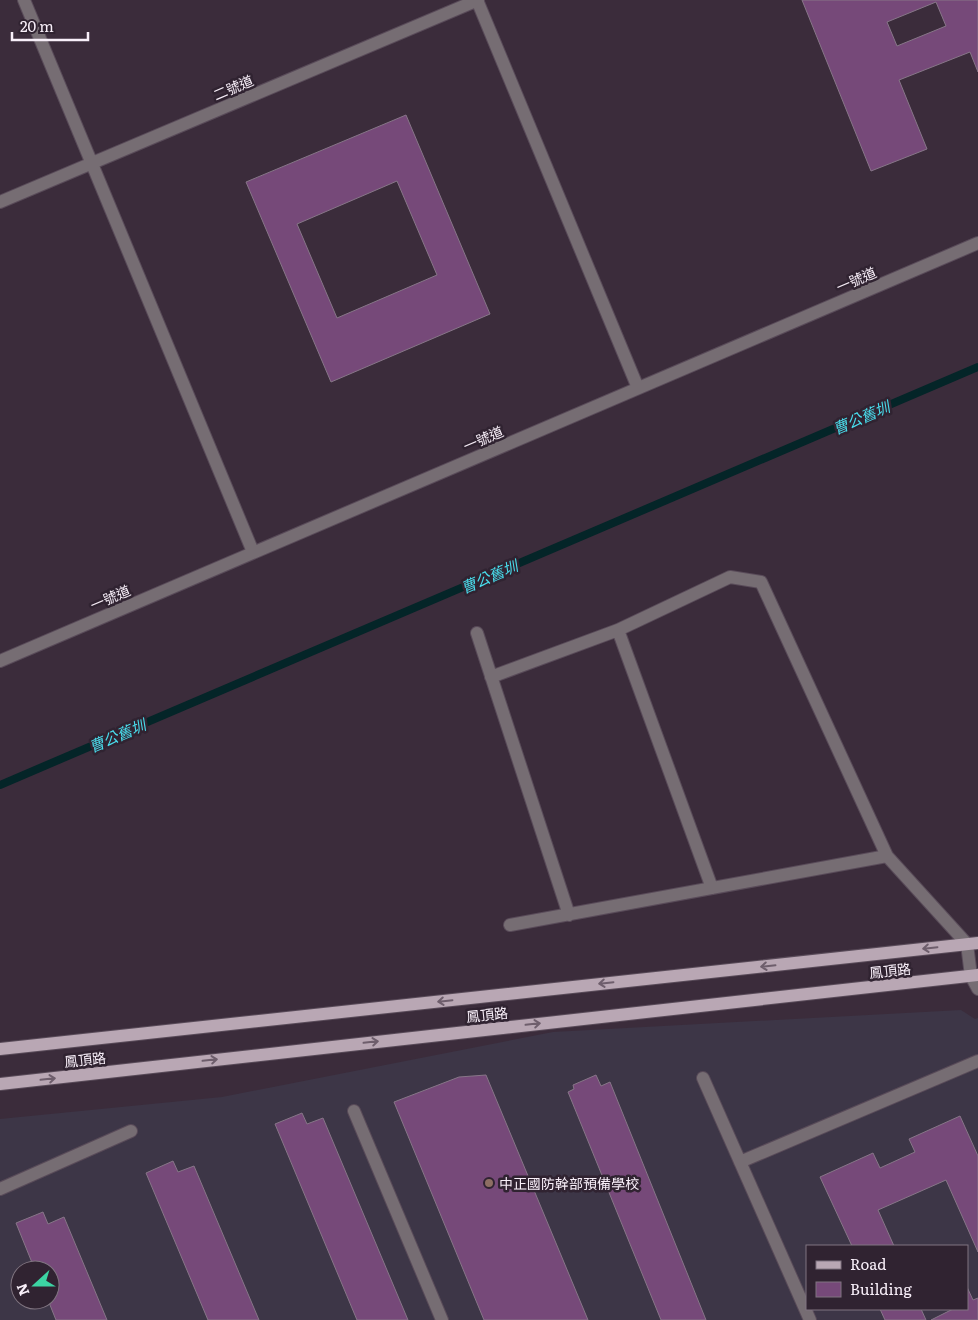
<svg xmlns="http://www.w3.org/2000/svg" width="978" height="1320" font-family="Literata,'Noto Sans TC',serif">
<style>
.education{fill:#3d3647;fill-rule:evenodd}
.lines{fill:none;stroke-linecap:round;stroke-linejoin:round}
.stream{stroke:#042528;stroke-width:8}
.building{fill:#764979;stroke:#877688;fill-rule:evenodd}
.minor-casing{stroke:#594b59;stroke-width:14}
.major-casing{stroke:#594b59;stroke-width:14}
.minor{stroke:#766d73;stroke-width:12}
.major{stroke:#b9a7b4;stroke-width:12}
.oneway{stroke:#6e5e6c}
.education-dot{fill:#8d6e63;stroke:#302331;stroke-width:2}
.labels{text-anchor:middle;dominant-baseline:central;stroke-width:5;stroke-linejoin:round;paint-order:stroke}
.street-label{font-size:14px;fill:#f8eff9;stroke:#302331}
.poi-label{font-size:14px;fill:#f8eff9;stroke:#302331;text-anchor:start}
.water-label{font-size:15px;font-style:italic;fill:#49dceb;stroke:#302331}
</style>
<rect width="100%" height="100%" fill="#3b2c3b"/>
<path class="education" d="M 961,1010 L 975,1019 L 978,1018 L 978,1320 L 0,1320 L 0,1119 L 222,1097 L 553,1032 ZM 807,1246 L 967,1246 L 967,1309 L 807,1309 ZM 20,1270 L 50,1270 L 50,1300 L 20,1300 Z"/>
<g class="lines">
<path class="stream" d="M 0,785 L 978,367"/>
</g>
<path class="building" d="M 802,0 L 978,0 L 978,72 L 970,52 L 899,80 L 927,149 L 871,171 ZM 936,2 L 946,26 L 897,46 L 887,22 Z
M 406,115 L 490,314 L 331,382 L 246,182 ZM 397,181 L 437,275 L 337,318 L 297,224 Z
M 486,1075 L 588,1320 L 484,1320 L 394,1102 L 459,1077 Z
M 596,1075 L 601,1086 L 610,1082 L 706,1320 L 661,1320 L 568,1092 L 574,1089 L 573,1085 Z
M 302,1113 L 307,1124 L 323,1118 L 408,1320 L 357,1320 L 275,1124 Z
M 960,1116 L 978,1156 L 978,1252 L 946,1180 L 878,1210 L 894,1246 L 852,1246 L 820,1177 L 873,1153 L 880,1168 L 915,1152 L 909,1139 Z
M 173,1161 L 178,1172 L 194,1166 L 259,1320 L 208,1320 L 146,1173 Z
M 43,1212 L 48,1224 L 64,1217 L 107,1320 L 56,1320 L 48,1300 L 50,1300 L 50,1270 L 35,1270 L 16,1223 Z
M 967,1287 L 973,1300 L 978,1298 L 978,1320 L 931,1320 L 953,1309 L 967,1309 Z
M 880,1309 L 921,1309 L 926,1320 L 885,1320 Z"/>
<g class="lines">
<defs>
<path id="minor" d="M 24,0 L 253,552
M 477,0 L 638,388
M 0,202 L 478,0
M 618,630 L 712,888
M 477,633 L 569,915
M 0,661 L 978,243
M 491,677 L 618,630 L 730,577 L 761,582 L 887,856 L 510,925
M 887,856 L 967,944 L 971,976 L 978,989
M 703,1078 L 810,1320
M 354,1111 L 442,1320
M 740,1162 L 978,1061
M 0,1189 L 131,1131"/>
<path id="major" d="M 0,1049 L 978,943
M 0,1084 L 978,975"/>
</defs>
<use href="#minor" class="minor-casing"/>
<use href="#major" class="major-casing"/>
<use href="#minor" class="minor"/>
<use href="#major" class="major"/>
</g>
<defs><path id="oneway-shaft" d="M-6 0H5M1.5-3L5.5 0L1.5 3" fill="none" stroke-width="1.6" stroke-linecap="round" stroke-linejoin="round" transform="scale(1.25)"/></defs>
<g class="oneway">
<use href="#oneway-shaft" transform="translate(930 948) rotate(174)"/>
<use href="#oneway-shaft" transform="translate(768 966) rotate(174)"/>
<use href="#oneway-shaft" transform="translate(606 983) rotate(174)"/>
<use href="#oneway-shaft" transform="translate(445 1001) rotate(174)"/>
<use href="#oneway-shaft" transform="translate(533 1024) rotate(-6)"/>
<use href="#oneway-shaft" transform="translate(371 1042) rotate(-6)"/>
<use href="#oneway-shaft" transform="translate(210 1060) rotate(-6)"/>
<use href="#oneway-shaft" transform="translate(48 1079) rotate(-6)"/>
</g>
<circle class="education-dot" cx="489" cy="1183" r="5"/>
<g class="labels">
<g class="street-label">
<text transform="translate(233 87) rotate(-23)">二號道</text>
<text transform="translate(856 279) rotate(-23)">一號道</text>
<text transform="translate(483 438) rotate(-23)">一號道</text>
<text transform="translate(110 597) rotate(-23)">一號道</text>
<text transform="translate(890 970) rotate(-6)">鳳頂路</text>
<text transform="translate(487 1014) rotate(-6)">鳳頂路</text>
<text transform="translate(85 1059) rotate(-6)">鳳頂路</text>
</g>
<g class="poi-label">
<text x="499" y="1183">中正國防幹部預備學校</text>
</g>
<g class="water-label">
<text transform="translate(861 417) rotate(-23)">曹公舊圳</text>
<text transform="translate(489 576) rotate(-23)">曹公舊圳</text>
<text transform="translate(117 735) rotate(-23)">曹公舊圳</text>
</g>
</g>
<rect x="806" y="1245" width="162" height="65" fill="#302331" stroke="#807581"/>
<rect x="816" y="1261" width="25" height="8" fill="#b9a7b4" stroke="#807581"/>
<text x="850" y="1270" font-size="15" fill="#f8eff9">Road</text>
<rect x="816" y="1282" width="25" height="15" fill="#764979" stroke="#807581"/>
<text x="850" y="1295" font-size="15" fill="#f8eff9">Building</text>
<g transform="translate(35 1285) rotate(249)"><circle r="24" fill="#302331" stroke="#807581"/>
<path d="M0-4L9 19L0 12L-9 19Z" fill="#3cd4a3"/>
<text y="-8" font-size="14" font-weight="bold" text-anchor="middle" fill="#f8eff9">N</text>
</g>
<path d="M12 32v8h76v-8" fill="none" stroke="#f8eff9" stroke-width="2.5"/>
<text x="20" y="32" font-size="15" fill="#f8eff9" stroke="#302331" stroke-width="4" paint-order="stroke">20 m</text>
</svg>
